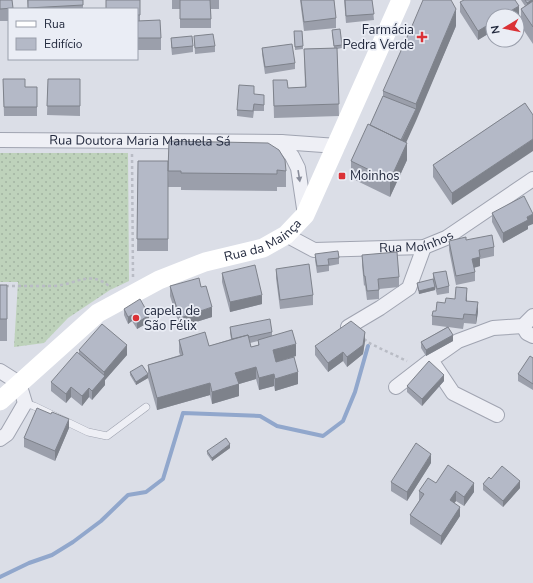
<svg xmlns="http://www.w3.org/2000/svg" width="533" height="583" font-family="'Nunito Sans',sans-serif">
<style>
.garden{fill:url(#garden-dots)}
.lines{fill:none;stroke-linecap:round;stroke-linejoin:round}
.stream{stroke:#91a7cc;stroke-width:4}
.lane-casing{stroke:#a0a4b1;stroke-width:8}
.street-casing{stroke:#a0a4b1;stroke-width:16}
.path{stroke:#b9bcc5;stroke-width:2.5;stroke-dasharray:3 3;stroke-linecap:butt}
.lane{stroke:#eeeff5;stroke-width:7}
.street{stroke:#eeeff5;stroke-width:14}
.secondary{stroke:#fff;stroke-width:19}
.wall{fill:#9b9fab;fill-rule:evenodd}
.shaded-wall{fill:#7e828b}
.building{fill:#b4b9c7;stroke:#7e828b}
.oneway{fill:#888c9a}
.poi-dot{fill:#db3136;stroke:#eaedf5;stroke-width:1.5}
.labels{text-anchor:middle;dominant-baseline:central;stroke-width:3.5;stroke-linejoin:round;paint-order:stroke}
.poi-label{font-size:13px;fill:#232a3e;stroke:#eaedf5;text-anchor:start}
.street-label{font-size:13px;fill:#232a3e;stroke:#eaedf5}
</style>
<defs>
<pattern id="garden-dots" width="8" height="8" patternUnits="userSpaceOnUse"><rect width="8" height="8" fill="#bed2bb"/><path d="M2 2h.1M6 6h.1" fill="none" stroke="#a3b4a2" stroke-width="1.8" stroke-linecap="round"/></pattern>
</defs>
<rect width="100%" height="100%" fill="#dbdee7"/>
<path class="garden" d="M 0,153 L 128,153 L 129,281 L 110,290 L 68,318 L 44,343 L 14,347 L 18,282 L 0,282 Z"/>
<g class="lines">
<path class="stream" d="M 0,577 L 29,563 L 52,555 L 73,542 L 101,521 L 128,495 L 146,492 L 163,479 L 183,413 L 260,416 L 277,426 L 323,436 L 343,421 L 355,392 L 368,346"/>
<defs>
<path id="lane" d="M 25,403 L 34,406 L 88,432 L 107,436 L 146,407"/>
<g id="street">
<path id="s1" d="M 0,140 L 281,142 L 337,146"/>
<path d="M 281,142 L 292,156 L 298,168 L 305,215"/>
<path id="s2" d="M 286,235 L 314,250 L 424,247 L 446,238 L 533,179"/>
<path d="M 523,326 L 527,333 L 533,336"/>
<path d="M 348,327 L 380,308 L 409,288 L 424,247"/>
<path d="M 0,371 L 19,383 L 25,403 L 7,434 L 0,439"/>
<path d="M 396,387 L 431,360"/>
<path d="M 497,415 L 453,393 L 431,360 L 458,341 L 493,328 L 523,326 L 533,316"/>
</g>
</defs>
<use href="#lane" class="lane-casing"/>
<use href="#street" class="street-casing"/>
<path class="path" d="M 132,154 L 133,277
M 0,286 L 54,286 C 78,284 91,269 111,288
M 364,339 L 371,344 L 407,361"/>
<use href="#lane" class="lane"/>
<use href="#street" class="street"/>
<path class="secondary" id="s3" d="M 0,401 L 98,313 L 159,280 L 205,262 L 263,248 L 286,235 L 305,215 L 401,0"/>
</g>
<path class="wall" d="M 0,0 L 12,0 L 13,9 L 9,9 L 9,21 L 0,21 Z
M 27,0 L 83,0 L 83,9 L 28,9 Z
M 106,0 L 140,0 L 140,21 L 161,38 L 161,50 L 137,50 L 137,9 L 106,9 Z
M 172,0 L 219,0 L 219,9 L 211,9 L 211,28 L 180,28 L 180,9 L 172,9 Z
M 300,0 L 334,0 L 336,18 L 336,28 L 304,31 Z
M 344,0 L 372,0 L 374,20 L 346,23 Z
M 521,0 L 533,0 L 533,44 L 521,26 L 521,9 L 525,6 Z
M 460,2 L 519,15 L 478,40 L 460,12 Z
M 456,26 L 406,142 L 407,160 L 390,197 L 351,178 L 351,161 L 370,125 L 383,96 L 383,91 Z
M 294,31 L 302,31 L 303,49 L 295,50 Z
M 332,33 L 342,45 L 342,48 L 337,49 L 339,116 L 274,118 L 273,80 L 288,88 L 305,87 L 304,49 L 334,48 Z
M 194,36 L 215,46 L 215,52 L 195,54 Z
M 171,38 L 193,46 L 193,52 L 172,55 L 171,45 Z
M 262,48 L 295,63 L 295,69 L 265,74 L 262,54 Z
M 89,59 L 130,59 L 89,60 Z
M 3,79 L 25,87 L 37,87 L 37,116 L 4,116 Z
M 48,79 L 80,79 L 80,116 L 47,115 Z
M 254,94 L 264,101 L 264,111 L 254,111 L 253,118 L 237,116 L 237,110 Z
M 525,103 L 452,205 L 433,177 L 433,165 Z
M 169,141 L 286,171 L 286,187 L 277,187 L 277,191 L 181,190 L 181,187 L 168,187 Z
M 138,161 L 168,161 L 168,251 L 137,251 Z
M 492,213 L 528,226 L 528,229 L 503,243 L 492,222 Z
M 466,240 L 494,247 L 494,256 L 480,259 L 480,266 L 474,268 L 475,272 L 475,281 L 456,285 L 449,250 L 449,241 Z
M 315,254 L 339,258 L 339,264 L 329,266 L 329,271 L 317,273 L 315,260 Z
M 362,255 L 399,277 L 399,287 L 379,289 L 379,299 L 367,300 L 365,285 L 364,286 L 362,265 Z
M 276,269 L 313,295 L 313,305 L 280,309 L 276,278 Z
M 222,273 L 262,304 L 230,312 L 222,282 Z
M 433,273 L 449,286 L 449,293 L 437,295 L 435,287 L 435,290 L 419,294 L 417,286 L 417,283 L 435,286 L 433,280 Z
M 0,285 L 7,285 L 7,341 L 0,341 Z
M 170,286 L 212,317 L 180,327 L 170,296 Z
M 467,297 L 467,301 L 478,312 L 476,324 L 464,323 L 463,329 L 448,327 L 453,341 L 426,356 L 421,348 L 421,342 L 447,327 L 432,325 L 432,316 L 436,311 L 445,303 L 455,299 Z
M 124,309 L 149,322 L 137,329 L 132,321 L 128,324 L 124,315 Z
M 230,327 L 272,332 L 272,336 L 296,356 L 276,362 L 298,384 L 275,391 L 274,386 L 259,390 L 256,379 L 239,384 L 239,396 L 212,404 L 210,395 L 157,410 L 148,378 L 136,385 L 130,375 L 130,372 L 148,374 L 148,365 L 180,355 L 179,352 L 179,340 L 209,346 L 231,339 L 230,333 ZM 258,341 L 258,345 L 251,347 L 250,343 Z
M 365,341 L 363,354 L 347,367 L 343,361 L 328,372 L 315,355 L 315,346 Z
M 79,350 L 127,355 L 105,380 L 105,385 L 92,400 L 89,397 L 82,406 L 71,397 L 66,403 L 51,391 L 51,382 L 79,354 Z
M 533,358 L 533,390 L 518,381 L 518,374 Z
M 444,381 L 422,406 L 407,392 L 407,386 Z
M 69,428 L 55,461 L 24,447 L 24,438 Z
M 230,448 L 212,461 L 207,454 L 207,451 Z
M 431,463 L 407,501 L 391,491 L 391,482 Z
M 491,479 L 520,488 L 503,507 L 483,490 L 483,484 Z
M 436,483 L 474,492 L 464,506 L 456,501 L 454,503 L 460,516 L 441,545 L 410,524 L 410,515 L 419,501 L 419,491 Z"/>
<path class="shaded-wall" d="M 532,0 L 533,0 L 533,6 L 527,9 L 527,3 Z
M 519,6 L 519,15 L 517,16 L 502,16 Z
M 456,9 L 456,26 L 416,121 L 400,156 L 400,144 L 416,109 L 416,104 Z
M 493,22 L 493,31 L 478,40 L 478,31 Z
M 533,139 L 533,151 L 452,205 L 452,193 Z
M 407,143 L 407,160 L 390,197 L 390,180 Z
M 533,214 L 533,224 L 528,226 L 528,229 L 503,243 L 503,233 L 527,217 Z
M 480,257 L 480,266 L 472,268 L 472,259 Z
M 435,287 L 435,290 L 419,294 L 419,291 Z
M 467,288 L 467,297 L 466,311 L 466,301 Z
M 262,295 L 262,304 L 230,312 L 230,302 Z
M 478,302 L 478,312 L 476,324 L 476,315 Z
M 212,307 L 212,317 L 180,327 L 180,318 Z
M 132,315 L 132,321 L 128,324 L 128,317 Z
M 149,315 L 149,322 L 137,329 L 137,323 Z
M 365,332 L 365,341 L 363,354 L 347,367 L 347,357 Z
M 453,335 L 453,341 L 426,356 L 426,350 Z
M 296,344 L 296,356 L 273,363 L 273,350 Z
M 127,345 L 127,355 L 105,380 L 105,385 L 92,400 L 92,391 L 104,377 L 104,372 Z
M 343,352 L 343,361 L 328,372 L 328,363 Z
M 256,367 L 256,379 L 239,384 L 239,396 L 212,404 L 212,392 L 235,373 Z
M 298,372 L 298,384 L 275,391 L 275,379 Z
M 148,374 L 148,378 L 136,385 L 136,382 Z
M 274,374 L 274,386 L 259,390 L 259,378 Z
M 444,375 L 444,381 L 422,406 L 422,399 Z
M 210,383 L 210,395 L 157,410 L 157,398 Z
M 71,387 L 71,397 L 66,403 L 66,394 Z
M 89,388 L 89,397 L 82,406 L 82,396 Z
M 69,419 L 69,428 L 55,461 L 55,451 Z
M 230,444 L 230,448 L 212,461 L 212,458 Z
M 431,454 L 431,463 L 407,501 L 407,492 Z
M 520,481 L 520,488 L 503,507 L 503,501 Z
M 474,483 L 474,492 L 464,506 L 464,497 Z
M 456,491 L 456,501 L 450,509 L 450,500 Z
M 460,507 L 460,516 L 441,545 L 441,536 Z"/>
<path class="building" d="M 0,0 L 12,0 L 13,8 L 0,9 Z
M 28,0 L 83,0 L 83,5 L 28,8 Z
M 106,0 L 140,0 L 140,15 L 137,15 L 137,9 L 106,9 Z
M 180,0 L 210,0 L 211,19 L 180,19 Z
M 301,0 L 334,0 L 336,18 L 304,22 Z
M 345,0 L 372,0 L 374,14 L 346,16 Z
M 423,0 L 451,0 L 456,9 L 416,104 L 383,91 L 412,26 Z
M 464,0 L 515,0 L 519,6 L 502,16 L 493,16 L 493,22 L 478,31 L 460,2 Z
M 525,0 L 532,0 L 527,3 Z
M 533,1 L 533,27 L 521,9 Z
M 160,20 L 161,38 L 137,38 L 137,21 Z
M 340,29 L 342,45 L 334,46 L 332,30 Z
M 294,31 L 302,31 L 303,46 L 295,47 Z
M 213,34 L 215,46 L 195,48 L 194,36 Z
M 192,36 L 193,46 L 172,48 L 171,38 Z
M 292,44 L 295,63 L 265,67 L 262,48 Z
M 337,48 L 339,104 L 274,106 L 273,80 L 287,80 L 288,88 L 306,87 L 304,49 Z
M 3,79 L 25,79 L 25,87 L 37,87 L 37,107 L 4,107 Z
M 48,79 L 80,79 L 80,106 L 47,106 Z
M 239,85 L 254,86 L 254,94 L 264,95 L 264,105 L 254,104 L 253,111 L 237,110 Z
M 383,96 L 416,109 L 401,140 L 370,125 Z
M 525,103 L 533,115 L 533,139 L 452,193 L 433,165 Z
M 368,124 L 407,143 L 390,180 L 351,161 Z
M 169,141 L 268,143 L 279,150 L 285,160 L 286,171 L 277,170 L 277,174 L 181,173 L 181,171 L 168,171 Z
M 138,161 L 168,161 L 168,239 L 137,239 Z
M 524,196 L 533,214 L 527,217 L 528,220 L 503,233 L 492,213 Z
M 492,235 L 494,247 L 479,250 L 480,257 L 472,259 L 475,272 L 456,276 L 449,241 L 466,237 L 466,240 Z
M 338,251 L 339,258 L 328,259 L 329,265 L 317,266 L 315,254 Z
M 397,252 L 399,277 L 378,279 L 379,290 L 367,291 L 365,276 L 364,276 L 362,255 Z
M 309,264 L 313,295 L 280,300 L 276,269 Z
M 255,265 L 262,295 L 230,302 L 222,273 Z
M 446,271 L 449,286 L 437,289 L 433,273 Z
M 199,278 L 201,287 L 206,286 L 212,307 L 180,318 L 170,286 Z
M 433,279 L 435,287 L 419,291 L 417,283 Z
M 0,285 L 7,285 L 7,319 L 0,319 Z
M 456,287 L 467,288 L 466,301 L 478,302 L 476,315 L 464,314 L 463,319 L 432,316 L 433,311 L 436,311 L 437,302 L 445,303 L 446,298 L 455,299 Z
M 140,299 L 149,315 L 137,323 L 132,315 L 128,317 L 124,309 Z
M 270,319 L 272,332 L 249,337 L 248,335 L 232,339 L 230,327 Z
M 351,321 L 365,332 L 363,345 L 347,357 L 343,352 L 328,363 L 315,346 Z
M 102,324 L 127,345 L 104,372 L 79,350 Z
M 448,327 L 453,335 L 426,350 L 421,342 Z
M 292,330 L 296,344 L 273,350 L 276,362 L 294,357 L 298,372 L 275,379 L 274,374 L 259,378 L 256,367 L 235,373 L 239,384 L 212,392 L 210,383 L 157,398 L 148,365 L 183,355 L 179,340 L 205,332 L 209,346 L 248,335 L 251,347 L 259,345 L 258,340 Z
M 77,352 L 105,376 L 92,391 L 89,388 L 82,396 L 71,387 L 66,394 L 51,382 Z
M 530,356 L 533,358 L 533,384 L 518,374 Z
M 429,361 L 444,375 L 422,399 L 407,386 Z
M 142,365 L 148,374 L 136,382 L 130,372 Z
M 37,408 L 51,414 L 52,412 L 69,419 L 55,451 L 24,438 Z
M 226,438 L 230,444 L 212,458 L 207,451 Z
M 416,443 L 431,454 L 407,492 L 391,482 Z
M 448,465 L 474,483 L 464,497 L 456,491 L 450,500 L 460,507 L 441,536 L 410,515 L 424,494 L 419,491 L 428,478 L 436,483 Z
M 502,466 L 520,481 L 503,501 L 483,484 L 489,477 L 491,479 Z"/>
<defs><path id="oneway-solid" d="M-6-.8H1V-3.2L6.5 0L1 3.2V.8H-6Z"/></defs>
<use class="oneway" href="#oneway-solid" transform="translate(299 176) rotate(81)"/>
<g class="poi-dot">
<path d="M420 31h4v4h4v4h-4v4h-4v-4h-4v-4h4z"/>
<rect x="338" y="172" width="8" height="8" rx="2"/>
<circle cx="136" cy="318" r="4"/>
</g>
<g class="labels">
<g class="poi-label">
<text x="414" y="30" text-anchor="end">Farmácia<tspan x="414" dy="15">Pedra Verde</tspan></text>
<text x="350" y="176">Moinhos</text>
<text x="144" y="311">capela de<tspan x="144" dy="15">São Félix</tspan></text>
</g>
<g class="street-label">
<text stroke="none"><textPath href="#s1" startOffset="140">Rua Doutora Maria Manuela Sá</textPath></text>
<text stroke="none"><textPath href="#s3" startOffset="313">Rua da Mainça</textPath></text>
<text stroke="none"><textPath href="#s2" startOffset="135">Rua Moínhos</textPath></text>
</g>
</g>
<rect x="8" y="8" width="130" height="52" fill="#eaedf5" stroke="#9a9fac"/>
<rect x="16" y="21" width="20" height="6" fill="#ffffff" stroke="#9a9fac"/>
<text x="44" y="28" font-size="12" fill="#232a3e">Rua</text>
<rect x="16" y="38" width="20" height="12" fill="#b4b9c7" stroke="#9a9fac"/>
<text x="44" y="48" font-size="12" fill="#232a3e">Edifício</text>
<g transform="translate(505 28) rotate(260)"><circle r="19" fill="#eaedf5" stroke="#9a9fac"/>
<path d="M0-3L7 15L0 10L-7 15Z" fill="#db3136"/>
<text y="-6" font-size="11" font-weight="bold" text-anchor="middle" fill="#232a3e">N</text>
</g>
</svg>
